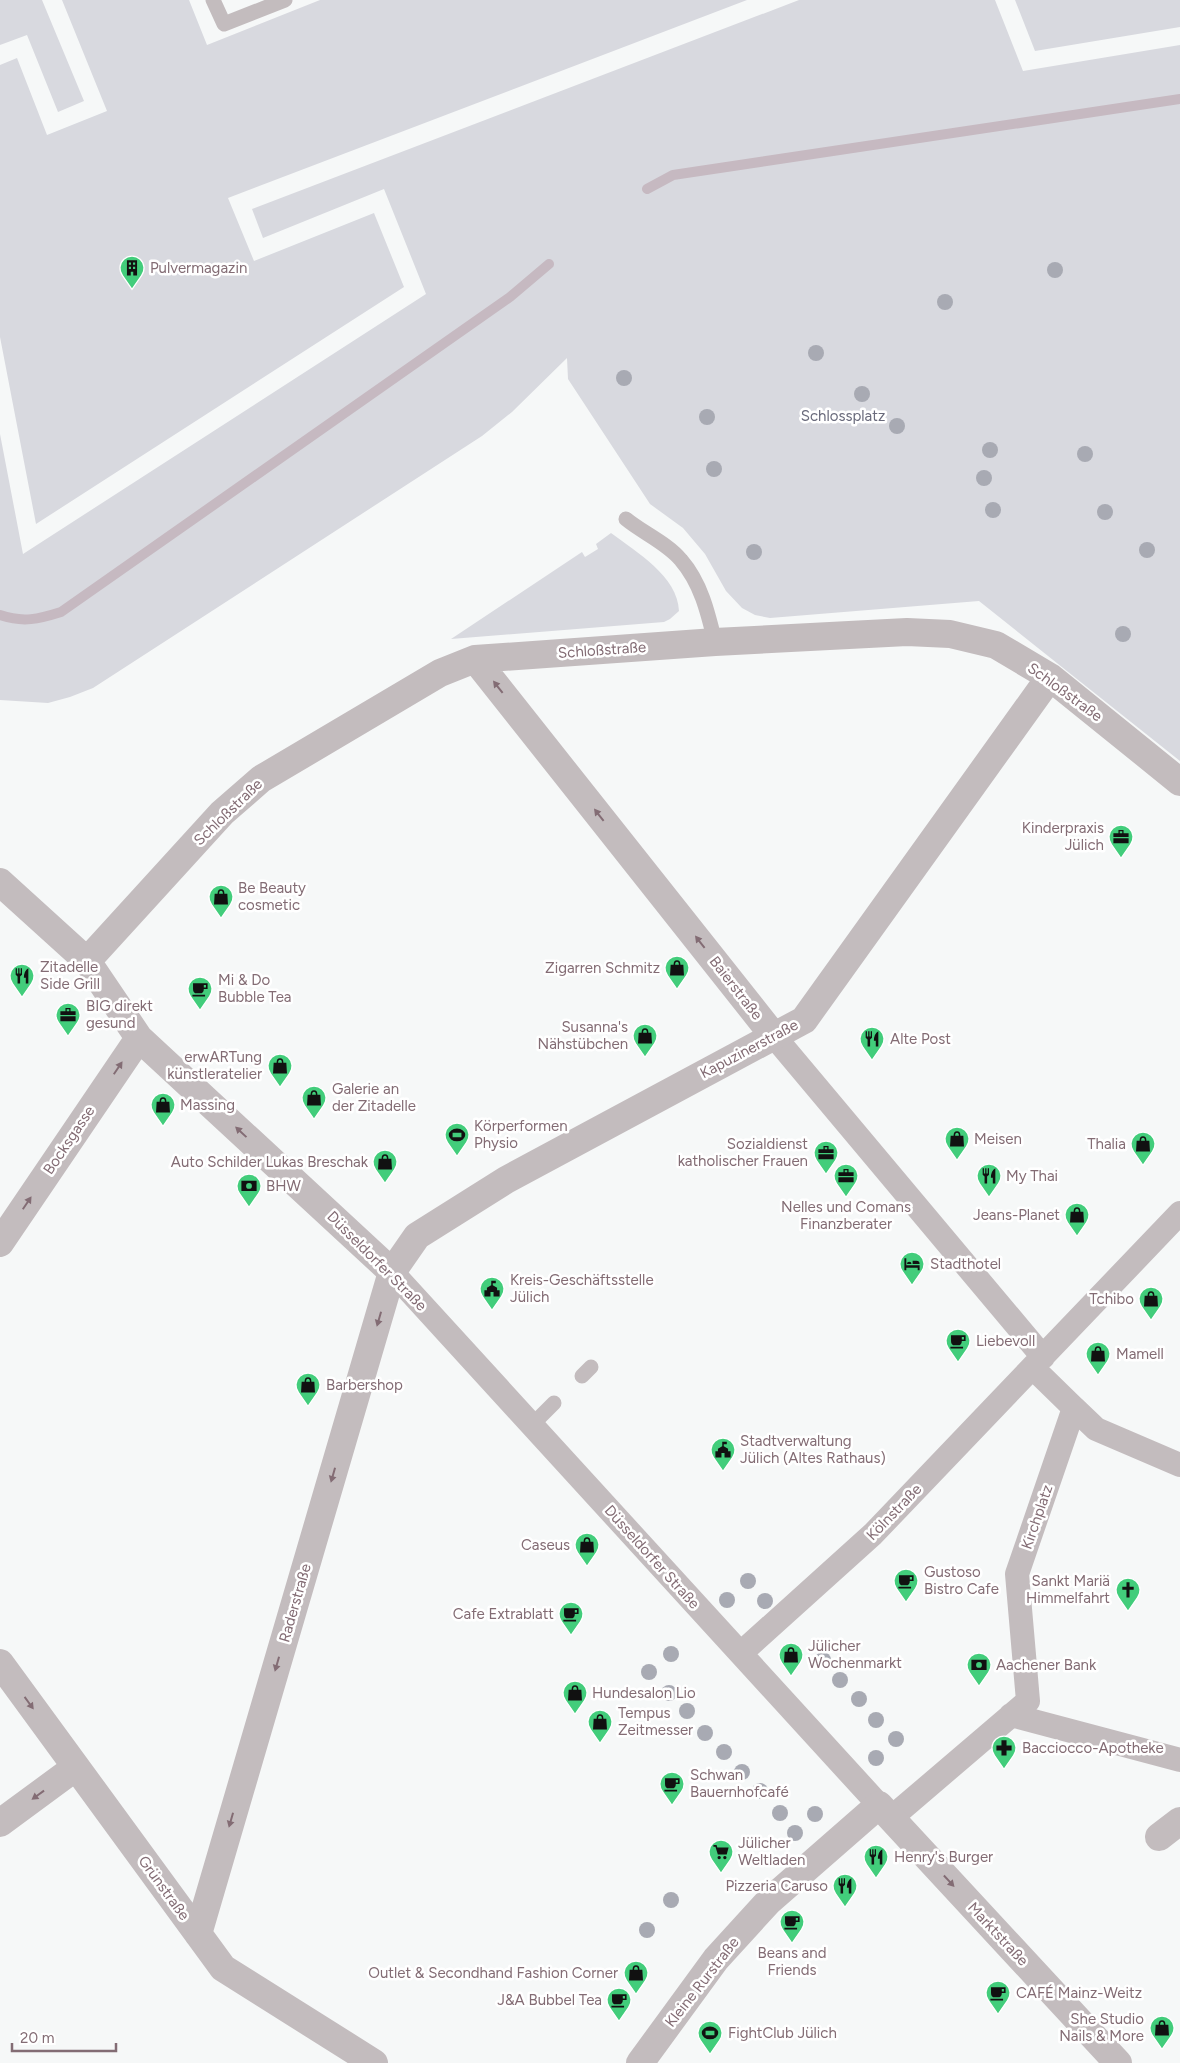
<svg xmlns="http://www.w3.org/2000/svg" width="1180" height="2063" font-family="Figtree,sans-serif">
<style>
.green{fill:#d8d9df}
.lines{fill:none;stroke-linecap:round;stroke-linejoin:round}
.stream{stroke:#c6b9c1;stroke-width:10}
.service{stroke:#c3bcbe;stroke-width:15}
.pedestrian{stroke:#c3bcbe;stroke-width:24}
.minor{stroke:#c3bcbe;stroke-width:28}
.tree{fill:#a8aab3}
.oneway{fill:#836c74}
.labels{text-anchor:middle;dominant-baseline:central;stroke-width:5;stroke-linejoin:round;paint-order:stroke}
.poi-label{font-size:15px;fill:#836c74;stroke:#fff;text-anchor:start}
.park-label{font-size:15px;fill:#696a7b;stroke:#fff}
.street-label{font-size:15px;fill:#836c74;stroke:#fff}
</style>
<rect width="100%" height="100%" fill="#f6f8f8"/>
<path class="green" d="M 0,0 L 42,0 L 84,101 L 58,112 L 27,35 L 0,45 Z
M 62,0 L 189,0 L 207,45 L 320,0 L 747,0 L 228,198 L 254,261 L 374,213 L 404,287 L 36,524 L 0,337 L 0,65 L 17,58 L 47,135 L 107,111 Z
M 799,0 L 995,0 L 1023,71 L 1180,45 L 1180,761 L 979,601 L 770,618 L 755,615 L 742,608 L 726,591 L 705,554 L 683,528 L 650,504 L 568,379 L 567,358 L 512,412 L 482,436 L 93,688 L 70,697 L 48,703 L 0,700 L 0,434 L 23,554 L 426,294 L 384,189 L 263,238 L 252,209 Z
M 1015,0 L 1180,0 L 1180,27 L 1035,51 Z
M 611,533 C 636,552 678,576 679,611 L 670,619 L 664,622 L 451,639 L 582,552 L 585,557 L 598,549 L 596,544 Z"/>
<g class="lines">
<path class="stream" d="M 647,189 L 673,175 L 1180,99
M 0,615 C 23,623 39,619 61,612 L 510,297 L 549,264"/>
<path class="service" d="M 213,0 L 224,24 L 285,0
M 626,519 C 643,533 667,543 681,560 C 701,583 708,613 715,642
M 582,1376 L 591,1367
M 532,1425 L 554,1403"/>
<path class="pedestrian" d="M 773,1035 L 1043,1357
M 392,1272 L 879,1805
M 1074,1408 L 1096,1429 L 1180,1465
M 741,1653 L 873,1534 L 1180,1213
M 1011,1715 L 1180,1760
M 891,1818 L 1028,1701 L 1017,1574 L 1074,1408 L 1033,1368"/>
<path class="minor" d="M 475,659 L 773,1035
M 0,882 L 87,961 L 139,1038 L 392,1272
M 87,961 L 222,813 L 261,779 L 440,673 L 475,659 L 715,642 L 907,632 L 950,634 L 996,645 L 1050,677 L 1180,782
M 0,1243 L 139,1038
M 0,1663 L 223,1968 L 374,2063
M 0,1823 L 76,1767
M 1159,1837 L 1180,1821
M 198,1934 L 392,1272 L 417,1236 L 506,1180 L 804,1020 L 1050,677
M 640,2063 L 716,1959 L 768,1902 L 879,1805 L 1118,2063"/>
</g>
<g class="tree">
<circle cx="1055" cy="270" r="8"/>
<circle cx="945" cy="302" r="8"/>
<circle cx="816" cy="353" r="8"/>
<circle cx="624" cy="378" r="8"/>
<circle cx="862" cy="394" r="8"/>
<circle cx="707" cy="417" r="8"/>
<circle cx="897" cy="426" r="8"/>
<circle cx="990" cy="450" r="8"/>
<circle cx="1085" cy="454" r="8"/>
<circle cx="714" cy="469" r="8"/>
<circle cx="984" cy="478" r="8"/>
<circle cx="993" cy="510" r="8"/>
<circle cx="1105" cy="512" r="8"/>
<circle cx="1147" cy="550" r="8"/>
<circle cx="754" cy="552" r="8"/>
<circle cx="1123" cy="634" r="8"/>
<circle cx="748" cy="1581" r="8"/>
<circle cx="727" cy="1600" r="8"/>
<circle cx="765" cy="1601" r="8"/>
<circle cx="671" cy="1654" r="8"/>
<circle cx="823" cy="1660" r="8"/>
<circle cx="649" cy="1672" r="8"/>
<circle cx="840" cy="1680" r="8"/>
<circle cx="669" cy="1693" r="8"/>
<circle cx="859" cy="1699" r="8"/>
<circle cx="687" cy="1711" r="8"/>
<circle cx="876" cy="1720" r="8"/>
<circle cx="705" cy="1733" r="8"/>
<circle cx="896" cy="1739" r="8"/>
<circle cx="724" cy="1752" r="8"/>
<circle cx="876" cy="1758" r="8"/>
<circle cx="742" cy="1772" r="8"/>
<circle cx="760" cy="1791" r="8"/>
<circle cx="780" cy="1813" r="8"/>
<circle cx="815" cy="1814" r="8"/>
<circle cx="795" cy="1833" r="8"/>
<circle cx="671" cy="1900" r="8"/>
<circle cx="647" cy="1930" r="8"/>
</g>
<defs><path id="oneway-solid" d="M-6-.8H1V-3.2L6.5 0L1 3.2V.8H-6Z" transform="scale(1.25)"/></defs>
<g class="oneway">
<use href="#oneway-solid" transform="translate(498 687) rotate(-128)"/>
<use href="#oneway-solid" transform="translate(599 815) rotate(-128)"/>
<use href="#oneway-solid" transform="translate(700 942) rotate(-128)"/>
<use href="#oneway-solid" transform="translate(118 1068) rotate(-56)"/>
<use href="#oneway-solid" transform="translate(241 1132) rotate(-137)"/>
<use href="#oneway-solid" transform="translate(27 1203) rotate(-56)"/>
<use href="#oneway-solid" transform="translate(379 1319) rotate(106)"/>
<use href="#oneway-solid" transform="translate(333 1475) rotate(106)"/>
<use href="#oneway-solid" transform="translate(277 1664) rotate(106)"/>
<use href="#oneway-solid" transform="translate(29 1703) rotate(54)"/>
<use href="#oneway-solid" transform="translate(38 1795) rotate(144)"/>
<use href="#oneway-solid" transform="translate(231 1820) rotate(106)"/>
<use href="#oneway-solid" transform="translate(949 1881) rotate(47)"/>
</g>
<defs>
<symbol id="building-pin" viewBox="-11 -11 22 30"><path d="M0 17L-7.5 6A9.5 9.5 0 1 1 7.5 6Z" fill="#42cd7b" stroke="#fff"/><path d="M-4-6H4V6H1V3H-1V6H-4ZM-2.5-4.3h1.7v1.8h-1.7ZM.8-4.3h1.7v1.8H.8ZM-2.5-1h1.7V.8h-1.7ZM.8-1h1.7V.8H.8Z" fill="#111"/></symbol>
<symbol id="office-pin" viewBox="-11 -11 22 30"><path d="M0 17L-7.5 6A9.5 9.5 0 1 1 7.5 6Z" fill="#42cd7b" stroke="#fff"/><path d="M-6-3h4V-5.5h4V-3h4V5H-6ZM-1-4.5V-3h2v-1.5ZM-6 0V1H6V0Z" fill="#111"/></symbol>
<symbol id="shop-pin" viewBox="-11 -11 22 30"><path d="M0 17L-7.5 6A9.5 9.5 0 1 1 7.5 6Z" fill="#42cd7b" stroke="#fff"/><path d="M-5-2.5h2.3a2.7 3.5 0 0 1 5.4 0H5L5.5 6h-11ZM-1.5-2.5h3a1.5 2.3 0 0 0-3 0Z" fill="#111"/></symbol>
<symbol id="restaurant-pin" viewBox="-11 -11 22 30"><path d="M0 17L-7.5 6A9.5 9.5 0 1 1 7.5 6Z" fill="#42cd7b" stroke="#fff"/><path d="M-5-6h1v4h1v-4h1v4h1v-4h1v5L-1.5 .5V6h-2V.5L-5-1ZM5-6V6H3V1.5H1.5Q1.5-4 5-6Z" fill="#111"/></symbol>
<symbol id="cafe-pin" viewBox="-11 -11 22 30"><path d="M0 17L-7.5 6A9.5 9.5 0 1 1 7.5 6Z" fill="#42cd7b" stroke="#fff"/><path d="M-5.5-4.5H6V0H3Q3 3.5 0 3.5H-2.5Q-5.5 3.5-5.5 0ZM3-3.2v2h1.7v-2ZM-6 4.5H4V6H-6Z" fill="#111"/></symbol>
<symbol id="stadium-pin" viewBox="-11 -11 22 30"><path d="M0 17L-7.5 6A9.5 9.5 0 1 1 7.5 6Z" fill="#42cd7b" stroke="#fff"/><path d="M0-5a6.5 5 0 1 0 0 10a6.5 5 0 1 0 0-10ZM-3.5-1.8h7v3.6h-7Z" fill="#111"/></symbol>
<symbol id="bank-pin" viewBox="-11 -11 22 30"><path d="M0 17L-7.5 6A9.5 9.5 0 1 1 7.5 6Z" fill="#42cd7b" stroke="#fff"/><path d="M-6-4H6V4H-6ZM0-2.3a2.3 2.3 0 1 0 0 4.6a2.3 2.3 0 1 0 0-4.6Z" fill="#111"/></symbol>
<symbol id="hotel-pin" viewBox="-11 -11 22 30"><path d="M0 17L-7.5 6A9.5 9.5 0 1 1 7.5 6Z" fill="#42cd7b" stroke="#fff"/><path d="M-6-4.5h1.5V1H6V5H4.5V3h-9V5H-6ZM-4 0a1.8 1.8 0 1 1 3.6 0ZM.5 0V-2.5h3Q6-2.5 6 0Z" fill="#111"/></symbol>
<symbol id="civic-pin" viewBox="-11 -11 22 30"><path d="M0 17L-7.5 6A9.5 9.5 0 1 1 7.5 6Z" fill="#42cd7b" stroke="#fff"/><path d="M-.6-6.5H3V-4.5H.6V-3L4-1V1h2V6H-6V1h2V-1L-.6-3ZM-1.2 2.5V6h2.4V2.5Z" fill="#111"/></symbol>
<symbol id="church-pin" viewBox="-11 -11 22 30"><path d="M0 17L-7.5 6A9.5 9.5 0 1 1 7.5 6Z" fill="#42cd7b" stroke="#fff"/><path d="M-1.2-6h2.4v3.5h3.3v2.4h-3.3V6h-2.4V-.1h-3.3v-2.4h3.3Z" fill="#111"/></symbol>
<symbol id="pharmacy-pin" viewBox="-11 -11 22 30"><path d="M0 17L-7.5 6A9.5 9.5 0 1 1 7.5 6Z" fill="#42cd7b" stroke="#fff"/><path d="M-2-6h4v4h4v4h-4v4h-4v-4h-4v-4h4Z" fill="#111"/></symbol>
<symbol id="supermarket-pin" viewBox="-11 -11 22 30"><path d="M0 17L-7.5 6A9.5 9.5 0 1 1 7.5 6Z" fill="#42cd7b" stroke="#fff"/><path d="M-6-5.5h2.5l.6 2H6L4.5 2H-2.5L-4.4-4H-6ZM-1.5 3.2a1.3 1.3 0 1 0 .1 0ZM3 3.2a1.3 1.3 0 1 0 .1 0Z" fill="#111"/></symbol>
</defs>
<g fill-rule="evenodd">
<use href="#building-pin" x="118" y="254" width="28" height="38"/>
<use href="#office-pin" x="1107" y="823" width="28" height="38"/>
<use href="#shop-pin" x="207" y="883" width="28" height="38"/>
<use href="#shop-pin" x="663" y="954" width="28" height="38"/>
<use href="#restaurant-pin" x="8" y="962" width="28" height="38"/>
<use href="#cafe-pin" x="186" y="975" width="28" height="38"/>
<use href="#office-pin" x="54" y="1001" width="28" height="38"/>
<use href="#shop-pin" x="631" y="1022" width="28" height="38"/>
<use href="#restaurant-pin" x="858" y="1025" width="28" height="38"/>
<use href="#shop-pin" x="266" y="1052" width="28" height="38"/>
<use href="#shop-pin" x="300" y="1084" width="28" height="38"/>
<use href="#shop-pin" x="149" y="1091" width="28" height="38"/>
<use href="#stadium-pin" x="443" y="1121" width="28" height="38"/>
<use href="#shop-pin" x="943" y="1125" width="28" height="38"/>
<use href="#shop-pin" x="1129" y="1130" width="28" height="38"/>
<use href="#office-pin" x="812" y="1139" width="28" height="38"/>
<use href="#shop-pin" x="371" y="1148" width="28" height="38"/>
<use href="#office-pin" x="832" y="1162" width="28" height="38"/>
<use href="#restaurant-pin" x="975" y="1162" width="28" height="38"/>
<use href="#bank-pin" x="235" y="1172" width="28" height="38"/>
<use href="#shop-pin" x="1063" y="1201" width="28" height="38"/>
<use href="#hotel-pin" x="898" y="1250" width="28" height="38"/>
<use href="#civic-pin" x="478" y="1275" width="28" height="38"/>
<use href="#shop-pin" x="1137" y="1285" width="28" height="38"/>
<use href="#cafe-pin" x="944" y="1327" width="28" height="38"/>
<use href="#shop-pin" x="1084" y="1340" width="28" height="38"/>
<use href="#shop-pin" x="294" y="1371" width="28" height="38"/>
<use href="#civic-pin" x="709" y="1436" width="28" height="38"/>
<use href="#shop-pin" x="573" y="1531" width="28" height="38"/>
<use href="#cafe-pin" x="892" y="1567" width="28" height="38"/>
<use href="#church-pin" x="1114" y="1576" width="28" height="38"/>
<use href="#cafe-pin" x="557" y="1600" width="28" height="38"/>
<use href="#shop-pin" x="777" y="1641" width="28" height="38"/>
<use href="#bank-pin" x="965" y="1651" width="28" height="38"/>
<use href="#shop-pin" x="561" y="1679" width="28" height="38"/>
<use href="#shop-pin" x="586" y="1708" width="28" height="38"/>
<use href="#pharmacy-pin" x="990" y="1734" width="28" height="38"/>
<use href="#cafe-pin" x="658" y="1770" width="28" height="38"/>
<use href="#supermarket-pin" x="707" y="1838" width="28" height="38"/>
<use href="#restaurant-pin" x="862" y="1843" width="28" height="38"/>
<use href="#restaurant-pin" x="831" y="1872" width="28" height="38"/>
<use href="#cafe-pin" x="778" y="1908" width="28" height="38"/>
<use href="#shop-pin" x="622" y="1959" width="28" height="38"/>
<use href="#cafe-pin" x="984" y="1979" width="28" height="38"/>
<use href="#cafe-pin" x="605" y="1986" width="28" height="38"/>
<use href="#shop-pin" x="1148" y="2014" width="28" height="38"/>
<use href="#stadium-pin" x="696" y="2019" width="28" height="38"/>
</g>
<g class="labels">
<g class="poi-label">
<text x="150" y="268">Pulvermagazin</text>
<text x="1104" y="828" text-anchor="end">Kinderpraxis<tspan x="1104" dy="17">Jülich</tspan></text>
<text x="238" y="888">Be Beauty<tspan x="238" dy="17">cosmetic</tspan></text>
<text x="40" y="967">Zitadelle<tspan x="40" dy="17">Side Grill</tspan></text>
<text x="660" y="968" text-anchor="end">Zigarren Schmitz</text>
<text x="218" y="980">Mi &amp; Do<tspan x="218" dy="17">Bubble Tea</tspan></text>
<text x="86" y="1006">BIG direkt<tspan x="86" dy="17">gesund</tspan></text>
<text x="628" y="1027" text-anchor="end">Susanna's<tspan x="628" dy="17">Nähstübchen</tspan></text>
<text x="890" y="1039">Alte Post</text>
<text x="262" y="1057" text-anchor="end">erwARTung<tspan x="262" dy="17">künstleratelier</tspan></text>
<text x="332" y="1089">Galerie an<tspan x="332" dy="17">der Zitadelle</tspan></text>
<text x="180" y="1105">Massing</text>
<text x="474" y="1126">Körperformen<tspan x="474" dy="17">Physio</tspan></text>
<text x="974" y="1139">Meisen</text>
<text x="808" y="1144" text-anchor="end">Sozialdienst<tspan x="808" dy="17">katholischer Frauen</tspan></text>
<text x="1126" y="1144" text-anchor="end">Thalia</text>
<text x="368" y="1162" text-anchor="end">Auto Schilder Lukas Breschak</text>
<text x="1006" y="1176">My Thai</text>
<text x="266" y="1186">BHW</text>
<text x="846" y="1207" text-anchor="middle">Nelles und Comans<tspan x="846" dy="17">Finanzberater</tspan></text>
<text x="1060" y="1215" text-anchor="end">Jeans-Planet</text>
<text x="930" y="1264">Stadthotel</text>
<text x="510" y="1280">Kreis-Geschäftsstelle<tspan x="510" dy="17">Jülich</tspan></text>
<text x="1134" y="1299" text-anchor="end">Tchibo</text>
<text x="976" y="1341">Liebevoll</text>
<text x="1116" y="1354">Mamell</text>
<text x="326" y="1385">Barbershop</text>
<text x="740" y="1441">Stadtverwaltung<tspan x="740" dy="17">Jülich (Altes Rathaus)</tspan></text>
<text x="570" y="1545" text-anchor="end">Caseus</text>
<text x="924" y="1572">Gustoso<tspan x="924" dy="17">Bistro Cafe</tspan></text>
<text x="1110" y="1581" text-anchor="end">Sankt Mariä<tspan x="1110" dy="17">Himmelfahrt</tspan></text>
<text x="554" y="1614" text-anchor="end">Cafe Extrablatt</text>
<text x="808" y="1646">Jülicher<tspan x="808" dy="17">Wochenmarkt</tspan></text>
<text x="996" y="1665">Aachener Bank</text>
<text x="592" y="1693">Hundesalon Lio</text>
<text x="618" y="1713">Tempus<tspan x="618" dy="17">Zeitmesser</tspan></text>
<text x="1022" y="1748">Bacciocco-Apotheke</text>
<text x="690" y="1775">Schwan<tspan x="690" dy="17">Bauernhofcafé</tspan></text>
<text x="738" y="1843">Jülicher<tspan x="738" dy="17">Weltladen</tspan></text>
<text x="894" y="1857">Henry's Burger</text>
<text x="828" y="1886" text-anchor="end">Pizzeria Caruso</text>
<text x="792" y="1953" text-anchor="middle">Beans and<tspan x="792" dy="17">Friends</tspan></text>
<text x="618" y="1973" text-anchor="end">Outlet &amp; Secondhand Fashion Corner</text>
<text x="1016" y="1993">CAFÉ Mainz-Weitz</text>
<text x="602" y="2000" text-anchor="end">J&amp;A Bubbel Tea</text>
<text x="1144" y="2019" text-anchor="end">She Studio<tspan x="1144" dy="17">Nails &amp; More</tspan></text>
<text x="728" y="2033">FightClub Jülich</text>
</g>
<g class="park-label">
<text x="843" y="416">Schlossplatz</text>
</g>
<g class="street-label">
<text transform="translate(602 650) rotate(-4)">Schloßstraße</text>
<text transform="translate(1065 692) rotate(36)">Schloßstraße</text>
<text transform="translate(228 812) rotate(-44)">Schloßstraße</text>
<text transform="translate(736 988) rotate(52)">Baierstraße</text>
<text transform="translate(749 1049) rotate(-28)">Kapuzinerstraße</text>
<text transform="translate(69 1140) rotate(-56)">Bocksgasse</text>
<text transform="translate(377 1261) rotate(45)">Düsseldorfer Straße</text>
<text transform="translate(894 1512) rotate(-46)">Kölnstraße</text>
<text transform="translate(1037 1517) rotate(-71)">Kirchplatz</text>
<text transform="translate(652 1557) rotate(48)">Düsseldorfer Straße</text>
<text transform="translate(295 1603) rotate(-74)">Raderstraße</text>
<text transform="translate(164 1888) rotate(54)">Grünstraße</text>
<text transform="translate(998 1934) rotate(47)">Marktstraße</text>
<text transform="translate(702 1982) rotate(-52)">Kleine Rurstraße</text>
</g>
</g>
<path d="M12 2043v8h104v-8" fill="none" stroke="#836c74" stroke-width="2.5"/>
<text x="20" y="2043" font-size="15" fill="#836c74" stroke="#ffffff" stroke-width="4" paint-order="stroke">20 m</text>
</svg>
